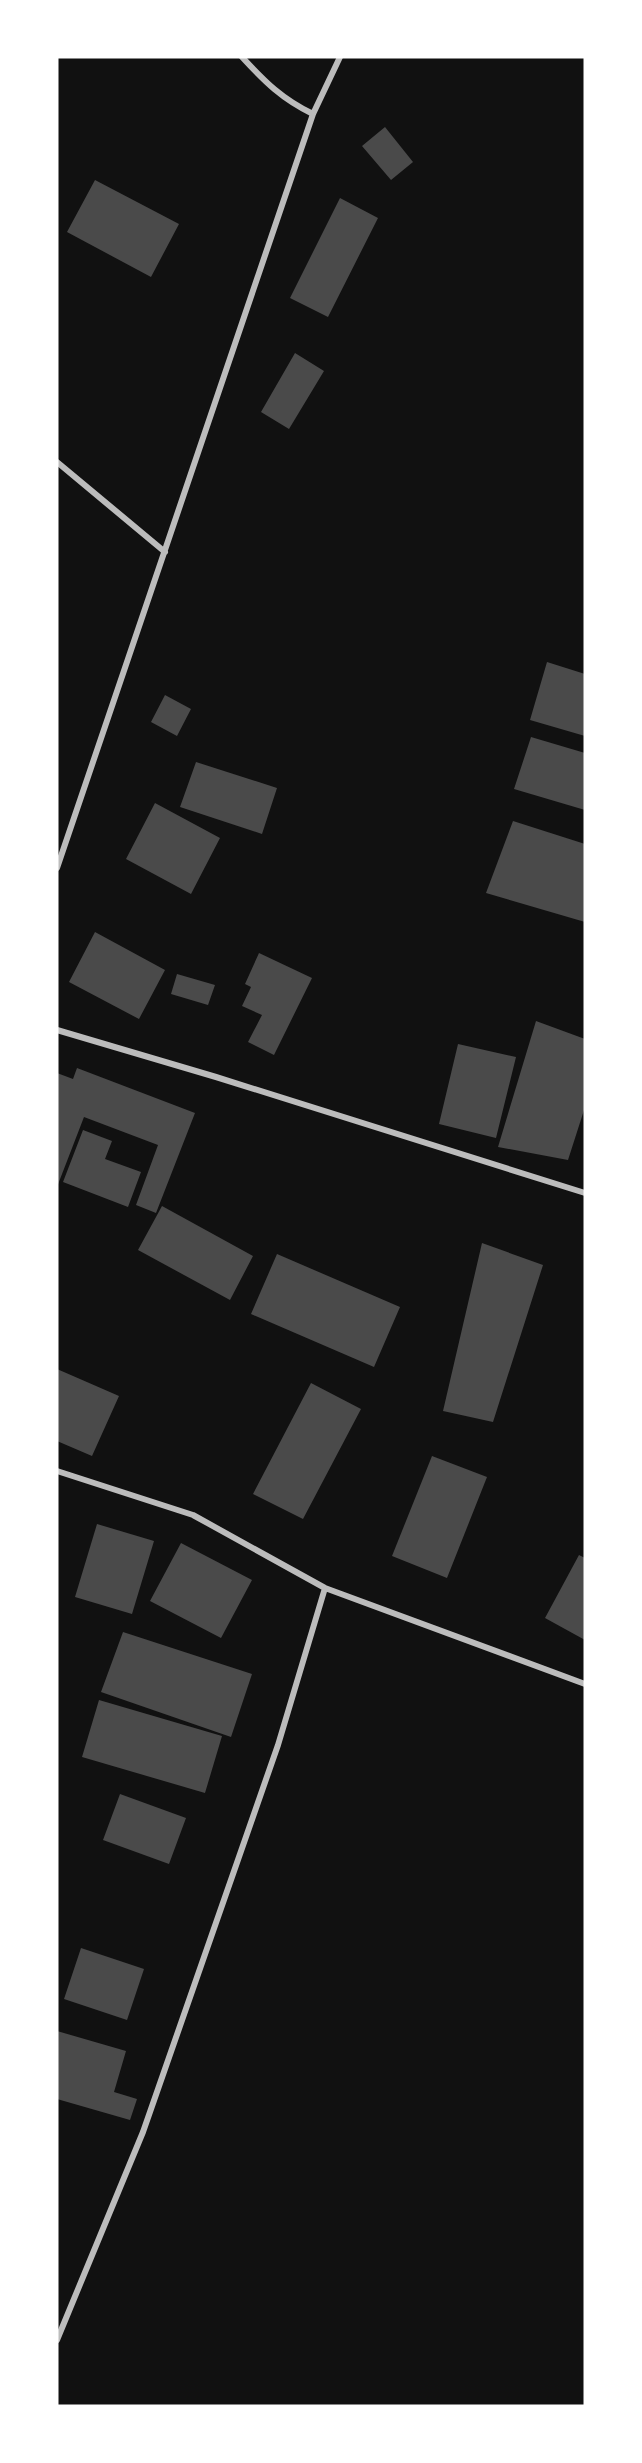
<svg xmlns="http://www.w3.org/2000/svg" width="642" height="2463" font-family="'Exo 2',sans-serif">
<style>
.building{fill:#4a4a4a}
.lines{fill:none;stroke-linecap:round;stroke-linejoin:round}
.minor{stroke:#bcbcbc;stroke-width:6}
</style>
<rect width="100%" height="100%" fill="#111"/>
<path class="building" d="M 385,127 L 413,162 L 391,180 L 362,146 Z
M 95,180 L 179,224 L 151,277 L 67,232 Z
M 340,198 L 378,218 L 328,317 L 290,298 Z
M 295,353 L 324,371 L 289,429 L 261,412 Z
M 547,662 L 585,674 L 585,736 L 530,720 Z
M 165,695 L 191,709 L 177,736 L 151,722 Z
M 531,737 L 585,753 L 585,810 L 514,789 Z
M 196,762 L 277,788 L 262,834 L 180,807 Z
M 155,803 L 220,838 L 191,894 L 126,859 Z
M 513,821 L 585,844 L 585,922 L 486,893 Z
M 95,932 L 165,970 L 139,1019 L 69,982 Z
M 259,953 L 312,978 L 274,1055 L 248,1042 L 262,1015 L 242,1006 L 251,987 L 245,984 Z
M 177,974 L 215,985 L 208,1005 L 171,994 Z
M 536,1021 L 585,1039 L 585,1107 L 568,1160 L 498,1147 Z
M 458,1044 L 516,1057 L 496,1138 L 439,1124 Z
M 77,1068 L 195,1113 L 156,1213 L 136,1205 L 158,1145 L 84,1117 L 57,1187 L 57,1073 L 73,1079 Z
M 83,1130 L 112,1141 L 105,1159 L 141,1172 L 128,1207 L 63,1182 Z
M 162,1206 L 253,1256 L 230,1300 L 138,1250 Z
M 482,1243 L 543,1265 L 493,1422 L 443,1411 Z
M 277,1254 L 400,1307 L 374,1367 L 251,1314 Z
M 57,1369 L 119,1396 L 92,1456 L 57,1441 Z
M 311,1383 L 361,1409 L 303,1519 L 253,1494 Z
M 432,1456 L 487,1477 L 447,1578 L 392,1556 Z
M 97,1524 L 154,1541 L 132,1614 L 75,1597 Z
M 181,1543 L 252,1580 L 221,1638 L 150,1601 Z
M 579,1555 L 585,1558 L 585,1640 L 545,1618 Z
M 123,1632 L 252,1674 L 231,1737 L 101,1692 Z
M 99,1700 L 222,1736 L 205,1793 L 82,1757 Z
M 120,1794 L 186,1818 L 169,1864 L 103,1840 Z
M 81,1948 L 144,1969 L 127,2020 L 64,1999 Z
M 57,2031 L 126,2051 L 114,2092 L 137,2099 L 130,2120 L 57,2099 Z"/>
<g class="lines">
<path class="minor" d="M 242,57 C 265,82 282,99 313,114
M 57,462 L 165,552
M 57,868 L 313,114 L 340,57
M 57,1030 L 216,1077 L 585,1193
M 57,1471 L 193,1515 L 325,1588 L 585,1684
M 57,2340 L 143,2132 L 278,1745 L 325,1588"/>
</g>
<rect width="642" height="2463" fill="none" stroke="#ffffff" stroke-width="117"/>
</svg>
